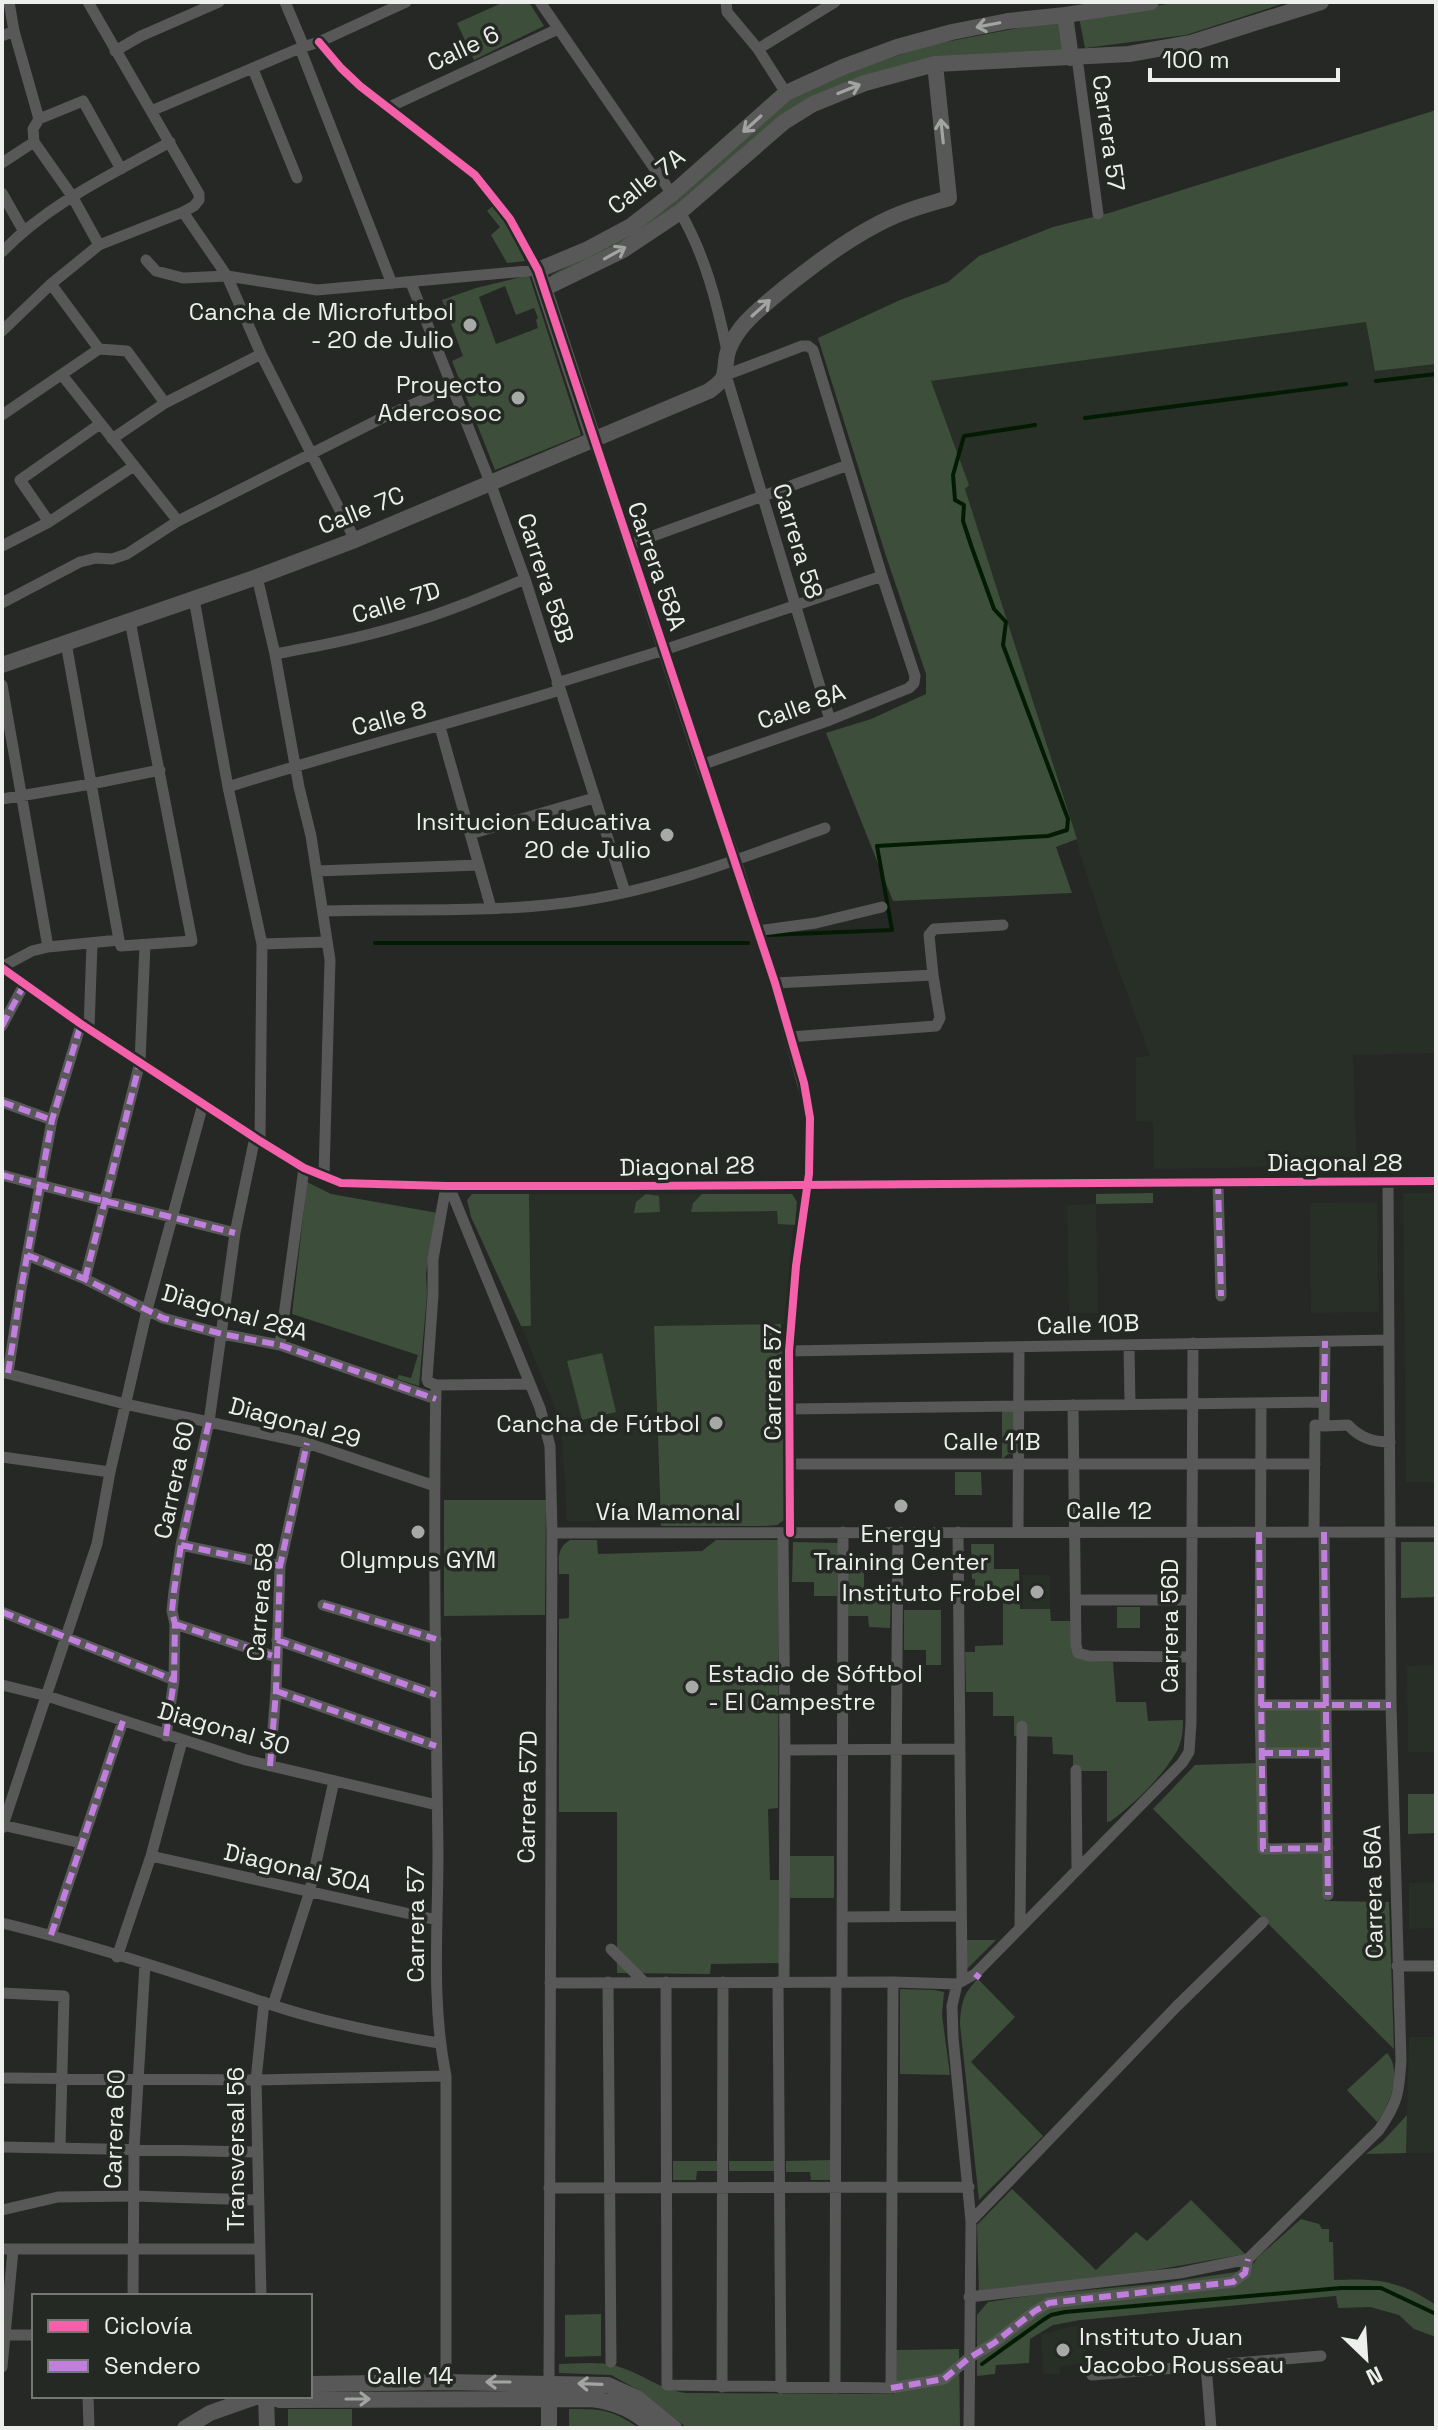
<svg xmlns="http://www.w3.org/2000/svg" width="1438" height="2430" font-family="'Space Grotesk',sans-serif">
<style>
.built{fill:#282f26}
.green{fill:#3d4e3a;fill-rule:evenodd}
.lines{fill:none;stroke-linecap:round;stroke-linejoin:round}
.stream{stroke:#041b03;stroke-width:4}
.street{stroke:#575857;stroke-width:11}
.secondary{stroke:#575857;stroke-width:16}
.quiet{stroke:#c07fdc;stroke-width:6;stroke-dasharray:12 6;stroke-linecap:butt}
.cycleway-casing{stroke:#252924;stroke-width:13}
.cycleway{stroke:#f560ab;stroke-width:8}
.oneway{stroke:#a2a4a2}
.poi-dot{fill:#a7a9a6;stroke:#252924;stroke-width:3}
.labels{text-anchor:middle;dominant-baseline:central;stroke-width:7;stroke-linejoin:round;paint-order:stroke}
.street-label{font-size:24px;fill:#edefec;stroke:#252924}
.poi-label{font-size:24px;fill:#edefec;stroke:#252924;text-anchor:end}
</style>
<rect width="100%" height="100%" fill="#262825"/>
<path class="built" d="M 1366,322 L 1375,371 L 1436,364 L 1436,1053 L 1353,1055 L 1357,1166 L 1154,1169 L 1153,1122 L 1136,1121 L 1136,1057 L 1150,1056 L 1105,932 L 965,489 L 969,485 L 930,381 Z
M 1403,1193 L 1436,1193 L 1436,1482 L 1406,1482 Z
M 529,1194 L 792,1194 L 796,1199 L 784,1324 L 654,1327 L 660,1521 L 567,1521 L 561,1422 L 521,1326 L 531,1326 Z
M 1377,1202 L 1379,1312 L 1311,1313 L 1310,1203 Z
M 1096,1204 L 1098,1313 L 1069,1313 L 1067,1205 Z
M 1023,1575 L 1050,1575 L 1050,1609 L 1023,1609 Z
M 1436,1665 L 1436,1752 L 1408,1752 L 1407,1666 Z
M 1436,1882 L 1436,1928 L 1409,1929 L 1409,1883 Z
M 1409,2037 L 1436,2037 L 1436,2153 L 1406,2153 Z
M 1074,2326 L 1083,2326 L 1086,2364 L 1060,2366 L 1060,2374 L 1043,2374 L 1041,2335 Z"/>
<path class="green" d="M 504,2 L 529,2 L 544,26 L 474,60 L 457,23 Z
M 1181,2 L 1288,2 L 1186,35 L 1085,48 L 1079,17 Z
M 1060,20 L 1062,50 L 934,58 L 797,108 L 674,211 L 641,234 L 554,280 L 551,275 L 607,246 L 670,206 L 791,98 L 859,68 L 930,45 Z
M 1436,110 L 1436,364 L 1375,371 L 1366,322 L 931,381 L 969,485 L 965,489 L 1077,839 L 1056,847 L 1072,893 L 893,901 L 826,733 L 871,719 L 926,694 L 926,674 L 886,556 L 818,338 L 900,300 L 948,282 L 979,256 L 1053,227 L 1109,213 Z
M 494,205 L 504,219 L 525,261 L 507,263 L 491,235 L 500,227 L 487,211 Z
M 529,275 L 581,435 L 495,470 L 452,361 L 463,356 L 442,300 L 476,288 ZM 505,286 L 516,315 L 534,308 L 538,318 L 536,320 L 538,328 L 496,344 L 479,297 Z
M 307,1182 L 331,1194 L 438,1213 L 426,1273 L 427,1295 L 419,1386 L 397,1379 L 399,1375 L 411,1378 L 418,1355 L 292,1314 Z
M 1153,1193 L 1153,1203 L 1096,1204 L 1096,1194 Z
M 472,1194 L 529,1194 L 531,1326 L 521,1326 L 471,1217 L 467,1200 Z
M 646,1194 L 659,1196 L 660,1212 L 634,1213 L 636,1202 Z
M 702,1194 L 792,1194 L 797,1202 L 795,1225 L 778,1224 L 777,1211 L 691,1212 L 693,1203 Z
M 781,1324 L 786,1509 L 784,1520 L 777,1525 L 765,1526 L 661,1526 L 654,1326 Z
M 602,1353 L 616,1412 L 582,1420 L 567,1361 Z
M 1002,1411 L 1015,1411 L 1015,1454 L 1008,1454 L 1002,1459 Z
M 955,1472 L 981,1472 L 982,1495 L 955,1495 Z
M 444,1500 L 546,1500 L 545,1615 L 444,1616 Z
M 570,1540 L 597,1540 L 598,1554 L 702,1551 L 716,1540 L 779,1540 L 778,1808 L 768,1809 L 770,1880 L 781,1880 L 782,1963 L 711,1964 L 710,1974 L 617,1973 L 617,1812 L 559,1812 L 559,1619 L 569,1618 L 569,1574 L 559,1574 C 559,1560 556,1548 570,1540 Z
M 793,1542 L 838,1543 L 837,1596 L 814,1596 L 814,1582 L 792,1582 Z
M 1401,1542 L 1436,1542 L 1436,1597 L 1401,1598 Z
M 971,1544 L 994,1544 L 994,1569 L 1019,1569 L 1020,1609 L 1050,1609 L 1051,1621 L 1072,1621 C 1068,1661 1077,1661 1113,1662 L 1116,1702 L 1146,1702 L 1148,1721 L 1183,1720 C 1183,1730 1182,1741 1177,1751 C 1162,1777 1135,1803 1111,1821 L 1107,1822 L 1107,1771 L 1073,1771 L 1073,1755 L 1053,1754 L 1052,1737 L 1014,1736 L 1014,1716 L 993,1716 L 993,1692 L 966,1692 L 965,1652 L 975,1652 L 975,1646 L 1003,1645 L 1003,1593 L 975,1593 L 975,1579 L 972,1579 Z
M 848,1565 L 868,1565 L 868,1571 L 864,1572 L 864,1587 L 891,1587 L 890,1628 L 869,1627 L 868,1616 L 847,1616 Z
M 1117,1607 L 1140,1607 L 1140,1628 L 1117,1628 Z
M 904,1610 L 941,1610 L 941,1665 L 926,1665 L 926,1650 L 904,1650 Z
M 1322,1708 L 1323,1755 L 1260,1756 L 1259,1709 Z
M 1258,1763 L 1260,1852 L 1323,1851 L 1325,1901 L 1389,1902 L 1394,2049 L 1153,1809 L 1195,1765 Z
M 1408,1794 L 1436,1794 L 1436,1833 L 1408,1834 Z
M 790,1856 L 834,1856 L 834,1898 L 790,1898 Z
M 967,1940 L 996,1940 L 967,1969 Z
M 978,1979 L 1015,2017 L 971,2062 L 1043,2136 L 979,2200 L 960,2024 C 961,2004 963,1993 978,1979 Z
M 900,1989 L 934,1990 L 944,1992 L 942,2015 L 950,2075 L 900,2074 Z
M 1387,2053 C 1403,2071 1390,2105 1377,2122 L 1347,2090 Z
M 1407,2115 L 1406,2153 L 1366,2154 L 1382,2142 Z
M 831,2160 L 831,2180 L 811,2180 L 810,2172 L 786,2172 L 786,2161 Z
M 673,2161 L 717,2161 L 717,2171 L 697,2171 L 696,2180 L 673,2180 Z
M 729,2161 L 776,2161 L 776,2171 L 729,2171 Z
M 1012,2189 L 1096,2270 L 1136,2232 L 1147,2241 L 1191,2200 L 1245,2254 L 1144,2272 L 979,2291 L 977,2225 Z
M 1301,2219 L 1319,2224 L 1322,2229 L 1329,2229 L 1329,2242 L 1333,2242 L 1334,2280 C 1378,2278 1398,2280 1436,2305 L 1436,2337 L 1414,2329 L 1399,2315 L 1370,2307 L 1338,2308 L 1336,2296 L 1080,2320 L 1053,2325 L 1030,2339 L 1029,2363 L 996,2365 L 995,2374 L 977,2376 L 977,2315 L 988,2302 L 1034,2295 L 1163,2283 L 1249,2270 L 1258,2257 Z
M 601,2314 L 601,2356 L 565,2357 L 565,2315 Z
M 959,2349 L 960,2428 L 687,2428 L 642,2392 L 611,2375 L 559,2373 L 559,2364 C 576,2364 599,2361 616,2366 C 642,2373 660,2390 686,2393 L 894,2394 L 895,2350 Z
M 288,2409 L 352,2409 L 352,2428 L 288,2428 Z
M 569,2409 C 602,2409 611,2409 639,2428 L 569,2428 Z"/>
<g class="lines">
<path class="stream" d="M 1376,381 L 1436,374
M 1085,418 L 1346,384
M 768,935 L 892,930 L 877,846 L 1048,836 L 1067,830 L 1068,819 L 1003,645 L 1006,622 L 994,609 L 972,548 L 963,521 L 964,505 L 955,500 L 953,475 L 964,436 L 1035,425
M 375,943 L 748,943
M 982,2364 L 1043,2320 L 1051,2315 L 1065,2312 L 1341,2288 L 1381,2288 L 1436,2314"/>
<path class="street" d="M 9,2 L 14,31 L 39,119 L 33,129 L 34,142 L 72,196 L 99,245
M 285,2 L 304,47
M 540,2 L 672,194
M 726,2 L 727,12 L 758,49 L 786,93
M 2,36 L 14,31
M 300,48 L 392,284
M 758,49 L 835,2
M 115,51 L 141,36 L 219,2
M 1077,58 L 1098,214
M 253,69 L 297,178
M 387,108 L 558,29
M 151,111 L 300,48 L 319,42 L 406,2
M 39,119 L 83,101 L 121,169
M 2,163 L 34,142
M 2,193 L 23,230
M 183,212 L 227,276 L 261,354 L 355,540
M 680,212 C 705,255 717,302 727,351
M 2,252 C 49,203 111,175 170,142
M 146,260 L 156,271 L 183,278 L 227,276 L 317,290 L 538,270 L 510,219 L 475,175 L 360,86 L 341,68 L 319,42
M 411,283 L 490,482 L 525,579 L 625,892
M 51,284 L 99,349
M 2,331 L 51,284 L 99,245 L 183,212 L 194,206 L 199,200 L 199,194 L 88,2
M 62,375 L 178,521
M 2,415 L 99,349 L 127,351 L 165,403
M 593,438 L 701,765 L 736,861 L 775,983 L 807,1100 L 810,1118 L 809,1174 L 796,1266 L 789,1351 L 790,1533
M 112,439 L 165,403 L 261,354
M 49,522 L 20,480 L 100,424
M 628,545 L 848,465
M 2,546 L 49,522 L 134,466
M 257,577 L 275,654 L 299,787 L 311,836 L 330,960 L 324,1175
M 194,599 L 228,787 L 262,944 L 260,1141
M 2,603 L 80,562 L 96,558 L 112,559 L 127,554 L 178,521 L 384,417 L 452,387
M 66,643 L 119,940
M 275,654 C 318,646 361,638 403,625 C 445,613 485,596 525,579
M 557,683 L 664,650 L 882,576
M 2,685 L 48,947
M 440,727 L 491,908
M 701,765 L 830,720 L 909,688 L 914,683 L 915,676 L 882,576 L 813,350 L 808,346 L 802,346 L 726,375 L 830,720
M 228,787 C 338,752 450,724 560,690
M 2,799 L 91,784 L 160,770
M 470,834 L 594,798
M 317,871 L 479,865
M 323,911 C 410,908 499,914 586,900 C 668,887 747,856 825,828
M 757,931 L 816,923 L 882,907
M 262,944 L 326,942
M 2,967 L 32,951 L 48,947 L 119,940 L 121,946 L 192,941 L 130,621
M 2,968 L 81,1024 L 260,1141 L 304,1168 L 341,1183 L 446,1186 L 631,1186 L 1436,1181
M 933,975 L 929,935 L 934,929 L 1003,925
M 775,983 L 933,975 L 940,1018 L 936,1026 L 790,1037
M 2,1026 L 25,983
M 89,1029 L 92,944
M 2,1102 L 52,1120
M 2,1175 C 79,1196 158,1213 235,1233
M 1218,1182 L 1221,1296
M 449,1186 L 540,1408 L 550,1446 L 552,1533 L 549,2383
M 27,1255 L 85,1279 L 163,1318 L 222,1334 L 280,1345 L 436,1399
M 85,1279 L 140,1062 L 145,945
M 280,1345 L 304,1168
M 1129,1345 L 1130,1404
M 789,1351 L 1389,1340
M 2,1372 L 125,1404 L 307,1443 L 435,1486
M 8,1373 L 21,1289 L 52,1120 L 81,1024
M 436,1385 C 433,1540 436,1696 438,1852 C 438,1927 431,2002 446,2076 L 446,2382
M 436,1385 L 428,1382 L 427,1379 L 433,1295 L 433,1259 L 446,1186
M 436,1385 L 530,1384
M 1261,1403 L 1260,1705 L 1263,1849 L 1328,1848
M 1073,1405 L 1076,1645 L 1078,1653 L 1089,1656 L 1191,1657
M 791,1409 L 1324,1402
M 1324,1426 L 1348,1425 C 1360,1438 1373,1442 1390,1442
M 2,1457 L 110,1472
M 791,1464 L 1315,1464
M 958,1532 L 962,1980
M 1018,1532 L 1019,1348
M 1314,1532 L 1315,1425 L 1324,1426 L 1325,1341
M 1324,1532 L 1328,1895
M 552,1533 L 1436,1532
M 783,1533 L 785,1750 L 784,1982
M 181,1545 L 280,1566
M 1076,1600 L 1191,1600
M 323,1605 L 436,1639
M 2,1612 L 174,1680
M 175,1624 L 276,1657
M 277,1640 L 436,1695
M 2,1685 L 47,1696 L 246,1760 L 437,1805
M 276,1691 L 436,1746
M 1260,1705 L 1391,1705
M 166,1736 L 174,1680 L 175,1624 L 172,1611 L 174,1591 L 181,1545 L 209,1422 L 235,1233 L 255,1137
M 785,1750 L 959,1749
M 1261,1753 L 1326,1753
M 270,1766 L 276,1691 L 280,1566 L 307,1443
M 1076,1770 L 1077,1870
M 2,1825 L 81,1843
M 2,1828 L 97,1544 L 110,1472 L 147,1310 L 203,1104
M 151,1856 L 437,1920
M 843,1917 L 960,1916
M 895,1917 L 898,1533
M 2,1923 C 93,1945 183,1975 272,2005 C 326,2023 383,2034 439,2043
M 1020,1926 L 1022,1726
M 51,1935 L 123,1721
M 611,1949 L 644,1982
M 117,1957 L 151,1856 L 182,1741
M 1397,1966 L 1436,1966
M 608,1982 L 611,2362
M 666,1982 L 667,2385 L 891,2388 L 944,2379 L 969,2358 L 994,2343 L 1035,2311 L 1049,2303 L 1233,2282 L 1245,2273 L 1248,2259
M 778,1982 L 781,2388
M 842,1982 L 843,1532
M 550,1983 L 893,1982 L 957,1984 L 975,1974 L 1182,1763 L 1189,1752 L 1191,1723 L 1193,1343
M 957,1984 L 952,2006 L 953,2037 L 971,2221 L 969,2428
M 2,1993 L 64,1996 L 60,2147
M 273,2005 L 309,1894 L 334,1781
M 2,2078 L 256,2080 L 446,2076
M 2,2147 L 258,2152
M 549,2188 L 969,2187
M 2,2210 L 58,2197 L 134,2196 L 258,2200
M 971,2221 L 1176,2007 L 1263,1922
M 2,2249 L 258,2249
M 133,2296 L 134,2149 L 145,1964
M 261,2296 L 256,2080 L 264,2002
M 969,2297 L 1180,2273 L 1248,2259 L 1379,2130 C 1398,2102 1399,2093 1401,2060 L 1391,1705 L 1388,1182
M 2,2335 L 34,2335
M 1206,2365 L 1211,2428
M 2,2367 L 13,2250
M 1092,2375 L 1321,2356
M 722,2387 L 723,1982
M 835,2388 L 836,1982
M 891,2388 L 893,1982
M 88,2396 L 89,2428"/>
<path class="secondary" d="M 1065,15 L 1071,58
M 545,288 L 623,250 L 680,212 L 784,122 L 813,104 L 865,83 L 935,64 L 1129,54 L 1191,43 L 1321,2
M 593,438 L 538,270 L 586,250 L 631,226 L 672,194 L 786,93 L 843,67 L 897,47 L 952,32 L 1008,21 L 1065,15 L 1151,2
M 2,665 L 257,577 L 355,540 L 709,391 C 729,376 723,377 727,355 C 729,345 735,336 741,328 C 754,312 771,299 787,286 C 819,261 853,235 890,218 C 909,209 929,204 949,198 L 935,64
M 310,2384 L 446,2382 L 608,2385 L 637,2398 L 674,2428
M 266,2396 L 267,2428
M 272,2396 L 280,2400 L 591,2399 C 616,2402 635,2410 653,2428
M 185,2428 L 210,2413 L 258,2396
M 549,2428 L 549,2388"/>
<path class="quiet" d="M 2,1026 L 25,983
M 2,1102 L 52,1120
M 2,1175 C 79,1196 158,1213 235,1233
M 1218,1182 L 1221,1296
M 27,1255 L 85,1279 L 163,1318 L 222,1334 L 280,1345 L 436,1399
M 85,1279 L 140,1062
M 8,1373 L 21,1289 L 52,1120 L 81,1024
M 1324,1402 L 1325,1341
M 1259,1532 L 1263,1849 L 1328,1848
M 1324,1532 L 1328,1895
M 181,1545 L 280,1566
M 323,1605 L 436,1639
M 2,1612 L 174,1680
M 175,1624 L 276,1657
M 277,1640 L 436,1695
M 276,1691 L 436,1746
M 1260,1705 L 1391,1705
M 166,1736 L 174,1680 L 175,1624 L 172,1611 L 174,1591 L 181,1545 L 209,1422
M 1261,1753 L 1326,1753
M 270,1766 L 276,1691 L 280,1566 L 307,1443
M 51,1935 L 123,1721
M 975,1974 L 980,1978
M 891,2388 L 944,2379 L 969,2358 L 994,2343 L 1035,2311 L 1049,2303 L 1233,2282 L 1245,2273 L 1248,2259"/>
<defs>
<path id="cycleway" d="M 319,42 L 341,68 L 360,86 L 475,175 L 510,219 L 538,270 L 775,983 L 804,1083 L 810,1118 L 809,1174 L 796,1266 L 789,1351 L 790,1533
M 2,968 L 81,1024 L 260,1141 L 304,1168 L 341,1183 L 446,1186 L 631,1186 L 1436,1181"/>
</defs>
<use href="#cycleway" class="cycleway-casing"/>
<use href="#cycleway" class="cycleway"/>
</g>
<defs><path id="oneway-shaft" d="M-6 0H5M1.5-3L5.5 0L1.5 3" fill="none" stroke-width="1.6" stroke-linecap="round" stroke-linejoin="round" transform="scale(2)"/></defs>
<g class="oneway">
<use href="#oneway-shaft" transform="translate(988 25) rotate(169)"/>
<use href="#oneway-shaft" transform="translate(849 89) rotate(-22)"/>
<use href="#oneway-shaft" transform="translate(752 124) rotate(138)"/>
<use href="#oneway-shaft" transform="translate(942 131) rotate(-96)"/>
<use href="#oneway-shaft" transform="translate(615 253) rotate(-29)"/>
<use href="#oneway-shaft" transform="translate(761 308) rotate(-42)"/>
<use href="#oneway-shaft" transform="translate(498 2382) rotate(-180)"/>
<use href="#oneway-shaft" transform="translate(590 2384) rotate(-178)"/>
<use href="#oneway-shaft" transform="translate(358 2399)"/>
</g>
<g class="poi-dot">
<circle cx="470" cy="325" r="8"/>
<circle cx="518" cy="398" r="8"/>
<circle cx="667" cy="835" r="8"/>
<circle cx="716" cy="1423" r="8"/>
<circle cx="901" cy="1506" r="8"/>
<circle cx="418" cy="1532" r="8"/>
<circle cx="1037" cy="1592" r="8"/>
<circle cx="692" cy="1687" r="8"/>
<circle cx="1063" cy="2350" r="8"/>
</g>
<g class="labels">
<g class="street-label">
<text transform="translate(463 48) rotate(-25)">Calle 6</text>
<text transform="translate(1109 133) rotate(82)">Carrera 57</text>
<text transform="translate(646 181) rotate(-38)">Calle 7A</text>
<text transform="translate(361 510) rotate(-22)">Calle 7C</text>
<text transform="translate(798 541) rotate(73)">Carrera 58</text>
<text transform="translate(657 566) rotate(71)">Carrera 58A</text>
<text transform="translate(546 578) rotate(72)">Carrera 58B</text>
<text transform="translate(396 602) rotate(-17)">Calle 7D</text>
<text transform="translate(801 706) rotate(-20)">Calle 8A</text>
<text transform="translate(389 718) rotate(-15)">Calle 8</text>
<text x="1335" y="1162">Diagonal 28</text>
<text transform="translate(687 1166) rotate(-1)">Diagonal 28</text>
<text transform="translate(235 1312) rotate(16)">Diagonal 28A</text>
<text transform="translate(1088 1324) rotate(-2)">Calle 10B</text>
<text transform="translate(772 1382) rotate(-90)">Carrera 57</text>
<text transform="translate(295 1422) rotate(15)">Diagonal 29</text>
<text x="992" y="1441">Calle 11B</text>
<text transform="translate(174 1480) rotate(-78)">Carrera 60</text>
<text x="1109" y="1510">Calle 12</text>
<text x="668" y="1511">Vía Mamonal</text>
<text transform="translate(260 1602) rotate(-85)">Carrera 58</text>
<text transform="translate(1169 1626) rotate(-90)">Carrera 56D</text>
<text transform="translate(224 1728) rotate(16)">Diagonal 30</text>
<text transform="translate(527 1797) rotate(-89)">Carrera 57D</text>
<text transform="translate(298 1868) rotate(13)">Diagonal 30A</text>
<text transform="translate(1373 1892) rotate(-91)">Carrera 56A</text>
<text transform="translate(415 1924) rotate(-90)">Carrera 57</text>
<text transform="translate(114 2129) rotate(-88)">Carrera 60</text>
<text transform="translate(235 2149) rotate(-90)">Transversal 56</text>
<text x="410" y="2375">Calle 14</text>
</g>
<g class="poi-label">
<text x="454" y="311">Cancha de Microfutbol<tspan x="454" dy="28">- 20 de Julio</tspan></text>
<text x="502" y="384">Proyecto<tspan x="502" dy="28">Adercosoc</tspan></text>
<text x="651" y="821">Insitucion Educativa<tspan x="651" dy="28">20 de Julio</tspan></text>
<text x="700" y="1423">Cancha de Fútbol</text>
<text x="901" y="1533" text-anchor="middle">Energy<tspan x="901" dy="28">Training Center</tspan></text>
<text x="418" y="1559" text-anchor="middle">Olympus GYM</text>
<text x="1021" y="1592">Instituto Frobel</text>
<text x="708" y="1673" text-anchor="start">Estadio de Sóftbol<tspan x="708" dy="28">- El Campestre</tspan></text>
<text x="1079" y="2336" text-anchor="start">Instituto Juan<tspan x="1079" dy="28">Jacobo Rousseau</tspan></text>
</g>
</g>
<rect width="1438" height="2430" fill="none" stroke="#edefec" stroke-width="8"/>
<rect x="32" y="2294" width="280" height="104" fill="#252924" stroke="#757874" stroke-width="2"/>
<rect x="48" y="2320" width="40" height="12" fill="#f560ab" stroke="#757874" stroke-width="2"/>
<text x="104" y="2334" font-size="24" fill="#edefec">Ciclovía</text>
<rect x="48" y="2360" width="40" height="12" fill="#c07fdc" stroke="#757874" stroke-width="2"/>
<text x="104" y="2374" font-size="24" fill="#edefec">Sendero</text>
<g transform="translate(1366 2358) rotate(155)" stroke="#252924" stroke-width="6" paint-order="stroke">
<path d="M0-6L14 30L0 20L-14 30Z" fill="#edefec"/>
<text y="-12" font-size="22" font-weight="bold" text-anchor="middle" fill="#edefec">N</text>
</g>
<path d="M1150 68v12h188v-12" fill="none" stroke="#edefec" stroke-width="4"/>
<text x="1162" y="68" font-size="24" fill="#edefec" stroke="#252924" stroke-width="6" paint-order="stroke">100 m</text>
</svg>
